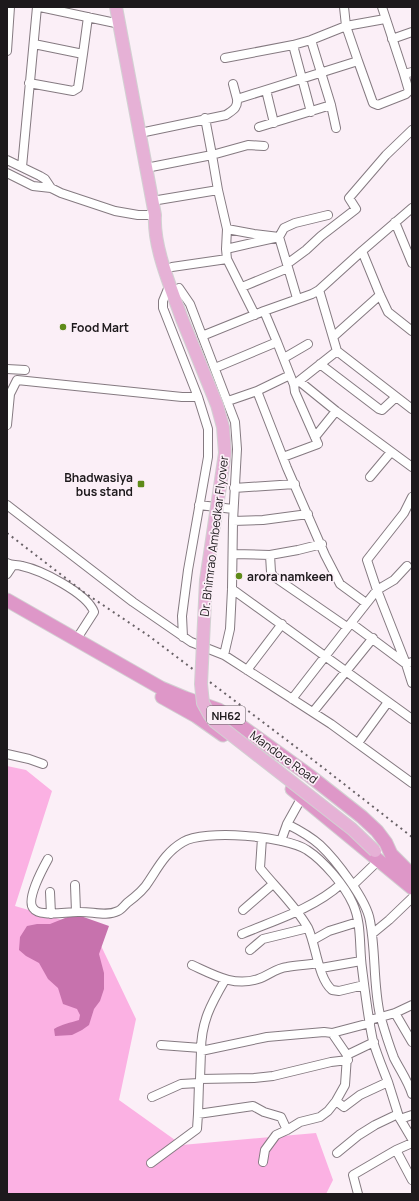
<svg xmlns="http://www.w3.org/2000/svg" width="419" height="1201" font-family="Manrope,sans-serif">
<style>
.green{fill:#fbb1e3}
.water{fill:#c772ad}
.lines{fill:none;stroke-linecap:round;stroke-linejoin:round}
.minor-casing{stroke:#857a81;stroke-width:10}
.primary-casing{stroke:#d2d1d2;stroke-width:14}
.trunk-casing{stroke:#d2d1d2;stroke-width:15}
.minor{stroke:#fff;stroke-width:8}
.primary{stroke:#e6b1d6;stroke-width:12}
.trunk{stroke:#de97c8;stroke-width:13}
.rail{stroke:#696267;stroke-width:2;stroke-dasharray:2 4;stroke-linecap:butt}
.primary-bridge-casing{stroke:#d2d1d2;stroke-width:14;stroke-linecap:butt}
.primary-bridge{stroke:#e6b1d6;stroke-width:12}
.poi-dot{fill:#5e8a19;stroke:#fbeff7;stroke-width:1.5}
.labels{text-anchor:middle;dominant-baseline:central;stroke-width:3.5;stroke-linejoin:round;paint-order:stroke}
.shield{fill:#fbeff7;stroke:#60595e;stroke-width:1}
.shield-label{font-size:11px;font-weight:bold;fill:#1d191c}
.poi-label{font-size:12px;font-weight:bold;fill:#1d191c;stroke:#fbeff7;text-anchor:start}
.street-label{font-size:12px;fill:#1d191c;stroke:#fbeff7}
</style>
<rect width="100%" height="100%" fill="#fbeff7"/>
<path class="green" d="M 7,766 L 26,770 L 52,791 L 15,906 L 93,929 L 136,1019 L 119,1100 L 182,1145 L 316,1133 L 333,1180 L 326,1194 L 7,1194 Z"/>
<path class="water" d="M 75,914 L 109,926 L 99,954 L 104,973 L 104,989 L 100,1001 L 94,1009 L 89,1025 L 82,1030 L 72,1035 L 55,1036 L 54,1029 C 62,1024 70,1023 79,1020 L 80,1015 L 77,1009 L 63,1004 L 58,988 L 48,979 L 39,963 L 26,956 L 19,950 L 20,937 L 27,926 L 37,924 L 50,924 Z"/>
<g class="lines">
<defs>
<path id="minor" d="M 40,7 L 120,24
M 382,7 L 404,74 L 412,72
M 392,39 L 412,32
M 311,40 L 346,26 L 385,19
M 7,51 L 10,7
M 83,54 L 88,17
M 225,58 L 293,45
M 358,61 L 373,103 L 378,105 L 406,94 L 409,91 L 404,74
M 29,83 L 73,91 L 78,88 L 83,54 L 34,44
M 233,84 L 237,99
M 266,90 L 274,123
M 331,105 L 336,128
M 205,118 L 212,155 L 248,145 L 264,146
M 259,127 L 331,105 L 311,40 L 293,45 L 311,112
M 140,133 L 226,115 C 233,110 238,108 237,99 L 358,61 L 346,26 L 344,7
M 7,160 L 40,176 L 45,179 L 51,188
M 22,167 L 37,7
M 146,168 L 212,155 L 218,190 L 152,201
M 7,173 L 33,186 L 51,188 L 61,193 L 115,211 L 138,215 L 155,215
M 218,190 L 227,229
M 395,222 L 412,263
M 226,249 L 227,229 L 254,234 L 279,237 L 284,228 L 295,223 L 328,215
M 362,251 L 412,208
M 287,264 L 306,250 L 321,236 L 356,209 L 349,198 L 386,155 L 412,130
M 172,267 L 227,259
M 170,284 L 163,301 L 163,308 L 198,397 L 208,429 L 208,457 L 188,570 L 182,616 L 183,637
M 242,287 L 288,268
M 179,288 L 190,304 L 235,422 L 237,449 L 233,521 L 232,589 L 230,629 L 224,655
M 319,290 L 362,251 L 380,295 L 388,312 L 412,331
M 264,311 L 312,294 L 319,290 L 337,351 L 412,409
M 255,315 L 227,259 L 226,249 L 279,237 L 297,298
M 202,336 L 264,311 L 277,342
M 333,337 L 380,295
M 284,358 L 308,344
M 320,364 L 379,409 L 382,410 L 396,397
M 215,368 L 277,342 L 290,375
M 7,369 L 25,370
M 299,381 L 337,351
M 294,385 L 290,375 L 257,391 L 287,468 L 325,555 L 340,584 L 366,603
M 7,394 L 10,394 L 7,425
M 10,394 L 17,380 L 182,397 L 198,397
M 228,401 L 257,391
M 315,437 L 336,411
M 283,457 L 318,444 L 295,392 L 294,385 L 299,381 L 336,411 L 412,467
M 370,477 L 391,452
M 234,488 L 295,484
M 7,505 L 133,602 L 191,642 L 224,655 L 331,724 L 412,783
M 199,505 L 233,509
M 233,521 L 263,520 L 308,514
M 233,554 L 270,555 L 271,572 L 273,576 L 347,627
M 270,555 L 298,550 L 322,544
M 7,563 C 12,566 17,564 22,566 C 41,570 87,593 94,612 L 76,640
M 407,566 L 394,580 L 377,590 L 367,560 L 404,513 L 412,497
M 7,574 L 13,565
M 232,589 L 412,719
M 351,623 L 377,590 L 406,664 L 412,662
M 247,670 L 282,624
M 292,699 L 351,623 L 406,664 L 412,683
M 313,712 L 373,638
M 358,743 L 388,702
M 7,754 L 29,759 L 43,764
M 287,824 L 302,797
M 262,838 L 260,868 C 276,888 296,906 308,928 C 316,945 318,978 332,990 L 339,991 L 364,985
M 281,841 L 287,824 C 299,830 310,836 320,845 C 335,859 367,900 370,921 C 376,952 373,984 380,1015 C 384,1029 389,1045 394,1058 C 400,1070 408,1081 412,1094
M 48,859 C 43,868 26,899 33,908 C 35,911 40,913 44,913 C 55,915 67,912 78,912 C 91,911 106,917 118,911 C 121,910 124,906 127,903 C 135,897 144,890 149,881 C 159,866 166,852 183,842 C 204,829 287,836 307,850 C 324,861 345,886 353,904 C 362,924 359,947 362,968 C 365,992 368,1018 373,1041 C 377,1055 383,1069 388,1082
M 75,885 L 76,912
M 353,885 L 379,860
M 50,892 L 51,914
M 243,910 L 273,884
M 242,934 C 275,920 313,909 341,884
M 372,934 L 389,920 L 412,898
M 313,940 L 329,931 L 358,922
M 250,950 L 263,939 L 308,928
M 192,965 C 214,975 234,987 258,979 C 268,976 276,968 287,967 C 297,965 308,965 318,963
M 321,968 L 361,961
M 225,980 C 211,1004 201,1022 201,1051 L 267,1037 L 324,1032 L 332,1033 L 347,1055 L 374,1042
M 395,1013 L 412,1042
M 370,1020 L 395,1013 L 412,1005
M 332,1033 L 370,1023
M 161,1045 L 201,1048
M 201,1051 L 200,1079 L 254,1078 L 273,1076 L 331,1062 L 348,1060
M 152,1097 L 181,1084 L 199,1083 L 198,1114
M 336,1101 L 344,1107 L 360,1095 L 388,1082 L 399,1117 L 412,1139
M 400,1119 L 412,1115
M 396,1150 L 412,1143
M 337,1153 L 359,1135 L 375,1125 L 398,1114
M 263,1162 L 265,1150 L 276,1135 L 287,1130 L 300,1122 L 320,1117 L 328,1111 L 336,1101 L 345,1085 L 347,1056
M 151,1163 L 197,1129 L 198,1114 L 253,1106 L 264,1112 L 281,1117 L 287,1130
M 358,1194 L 353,1175 L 396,1150 L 412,1180"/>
<path id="primary" d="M 116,7 L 155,215 C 153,247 171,288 182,319"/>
<path id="trunk" d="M 7,600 L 161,688 L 185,698 L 219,710 L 310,776 L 362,817 L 377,831 L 386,843 L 391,854 L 412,875
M 162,697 L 196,716 L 223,735
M 292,789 L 412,888"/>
</defs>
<use href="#minor" class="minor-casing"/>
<use href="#primary" class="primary-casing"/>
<use href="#trunk" class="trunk-casing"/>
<use href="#minor" class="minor"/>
<use href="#primary" class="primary"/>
<use href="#trunk" class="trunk"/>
<path class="rail" d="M 7,533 L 85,593 L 149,636 L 317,763 L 412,837"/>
<defs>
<path id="primary-bridge" d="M 182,319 L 217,405 L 223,427 L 225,453 L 206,580 L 201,684 L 203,703 L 209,714 L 215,722 L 352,829 L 375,851"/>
</defs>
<use href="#primary-bridge" class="primary-bridge-casing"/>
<use href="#primary-bridge" class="primary-bridge"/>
</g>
<g class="poi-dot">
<circle cx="63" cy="327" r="4"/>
<rect x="137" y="480" width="8" height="8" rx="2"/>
<circle cx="239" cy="576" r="4"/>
</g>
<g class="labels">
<rect class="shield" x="207" y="706" width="38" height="18" rx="3"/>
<g class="shield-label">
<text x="226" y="715">NH62</text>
</g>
<g class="poi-label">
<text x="71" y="327">Food Mart</text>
<text x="133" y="477" text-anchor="end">Bhadwasiya<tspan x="133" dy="14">bus stand</tspan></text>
<text x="247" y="576">arora namkeen</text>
</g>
<g class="street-label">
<text transform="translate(214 536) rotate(-83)">Dr. Bhimrao Ambedkar Flyover</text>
<text transform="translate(284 757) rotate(36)">Mandore Road</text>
</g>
</g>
<rect width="419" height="1201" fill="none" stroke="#1d191c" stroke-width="16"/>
</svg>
